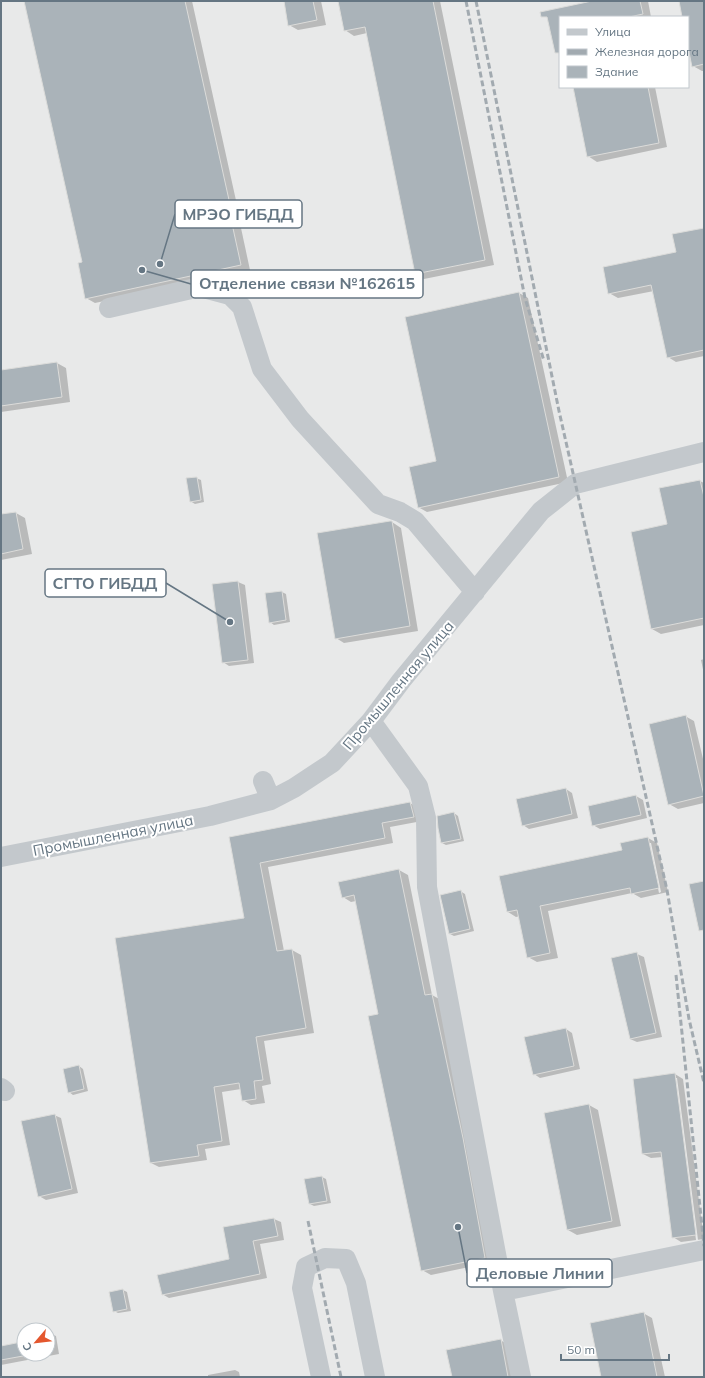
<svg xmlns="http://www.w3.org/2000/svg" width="705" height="1378" font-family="Mulish,sans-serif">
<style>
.built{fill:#e8e9e9;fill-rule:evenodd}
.shadow{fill:#0003;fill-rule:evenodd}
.building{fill:#aab3b9;stroke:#dcdcda}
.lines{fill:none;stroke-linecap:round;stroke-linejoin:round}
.minor{stroke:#c3c8cc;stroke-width:20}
.rail{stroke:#a2aab0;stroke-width:3;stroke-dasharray:6 3;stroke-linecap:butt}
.labels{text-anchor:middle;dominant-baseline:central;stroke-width:4;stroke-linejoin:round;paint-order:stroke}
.street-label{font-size:15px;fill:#657683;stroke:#fff}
.leader{fill:none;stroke:#657683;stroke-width:1.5}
.callout-dot{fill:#657683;stroke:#fff;stroke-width:1.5}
.callout{fill:#fff;stroke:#657683;stroke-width:1.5}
.callout-label{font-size:16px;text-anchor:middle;font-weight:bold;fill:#657683}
</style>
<rect width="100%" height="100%" fill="#fafaf8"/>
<path class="built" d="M 1,1 L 704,1 L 704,1377 L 1,1377 ZM 560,17 L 688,17 L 688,87 L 560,87 ZM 24,1330 L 48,1330 L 48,1354 L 24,1354 Z"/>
<path class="shadow" d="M 25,1 L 192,1 L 239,214 L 238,214 L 250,270 L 95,303 L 86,298 L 84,263 Z
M 285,1 L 321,1 L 326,25 L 298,30 L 289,25 Z
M 339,1 L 440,1 L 494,265 L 424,279 L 416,274 L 367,33 L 354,36 L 345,30 Z
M 597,1 L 648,1 L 651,17 L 560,17 L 560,37 L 547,11 Z
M 680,1 L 704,1 L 704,71 L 702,71 L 693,66 L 688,42 L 688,17 L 683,17 Z
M 574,87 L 655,87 L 667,147 L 597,162 L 588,156 Z
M 704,229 L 704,356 L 676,362 L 668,357 L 654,291 L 618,298 L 609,293 L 677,253 Z
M 519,293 L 528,298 L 568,482 L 427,512 L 418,507 L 438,462 L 406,317 Z
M 57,363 L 66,368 L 70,402 L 1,412 L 1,371 Z
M 196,478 L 201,480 L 204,502 L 195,504 L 190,501 Z
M 700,481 L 704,483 L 704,625 L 661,634 L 652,629 L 668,525 L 661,489 Z
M 16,513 L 25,518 L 32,554 L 1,560 L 1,515 Z
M 392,522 L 401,528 L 418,631 L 344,643 L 336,638 Z
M 238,582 L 245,585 L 254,663 L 229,666 L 223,662 Z
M 282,592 L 286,594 L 290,622 L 274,625 L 270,622 Z
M 704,659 L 704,674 L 701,660 Z
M 685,716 L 694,721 L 704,763 L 704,803 L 678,809 L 669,804 Z
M 566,789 L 572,793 L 578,818 L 529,829 L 523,825 Z
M 636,796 L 643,800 L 647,818 L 600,829 L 593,825 Z
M 410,803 L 419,808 L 422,821 L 390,827 L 393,843 L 268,867 L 284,951 L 292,950 L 301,955 L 314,1033 L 264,1041 L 271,1084 L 262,1086 L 265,1103 L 251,1105 L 243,1100 L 241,1089 L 222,1092 L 230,1145 L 205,1149 L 207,1160 L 159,1167 L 151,1163 L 246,919 L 230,838 Z
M 454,813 L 458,816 L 464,841 L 446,845 L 442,843 Z
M 648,838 L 657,843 L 668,892 L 641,898 L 632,893 L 548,911 L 558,958 L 537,962 L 528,957 L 520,916 L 516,917 L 508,912 L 623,851 L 621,844 ZM 649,843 L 651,843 L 661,892 L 659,893 Z
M 399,870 L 408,875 L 432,995 L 441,1000 L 493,1262 L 431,1275 L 422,1270 L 379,1014 L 356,901 L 351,902 L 343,897 Z
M 460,891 L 465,894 L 474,931 L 454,936 L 450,934 Z
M 637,954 L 644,957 L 662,1037 L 637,1042 L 630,1039 Z
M 566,1029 L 572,1033 L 580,1069 L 540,1078 L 534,1074 Z
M 79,1066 L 83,1069 L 88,1091 L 73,1095 L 69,1092 Z
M 675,1074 L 683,1079 L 704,1239 L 681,1242 L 673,1237 L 663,1157 L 651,1158 L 643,1154 ZM 675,1078 L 677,1078 L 698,1240 L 696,1240 Z
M 589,1105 L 598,1110 L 621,1226 L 577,1235 L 568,1230 L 545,1114 Z
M 54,1115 L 61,1118 L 78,1193 L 46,1200 L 39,1196 Z
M 322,1177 L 326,1179 L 331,1203 L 314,1206 L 310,1204 Z
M 274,1219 L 281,1222 L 284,1240 L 260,1244 L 267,1278 L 169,1298 L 162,1294 L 230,1260 Z
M 123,1290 L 127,1292 L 131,1311 L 118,1313 L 114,1311 Z
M 643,1313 L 652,1318 L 665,1377 L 602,1377 Z
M 48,1333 L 56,1336 L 59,1354 L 1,1365 L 1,1347 L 24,1343 L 24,1354 L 48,1354 Z
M 500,1340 L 509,1345 L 516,1377 L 453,1377 Z
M 235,1370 L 239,1372 L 240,1377 L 208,1377 L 208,1375 Z"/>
<path class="building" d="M 24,1 L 185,1 L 231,209 L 229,210 L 241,265 L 85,299 L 78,263 L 82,262 Z
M 284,1 L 313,1 L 317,20 L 288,26 Z
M 338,1 L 433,1 L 485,260 L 415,274 L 365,27 L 344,31 Z
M 592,1 L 640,1 L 643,14 L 629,17 L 560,17 L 560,53 L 555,53 L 547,17 L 541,17 L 540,12 Z
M 679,1 L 704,1 L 704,64 L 692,67 L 688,47 L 688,17 L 682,17 Z
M 573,87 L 648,87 L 659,143 L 587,157 Z
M 704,228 L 704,350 L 667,358 L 651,285 L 608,294 L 603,267 L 676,252 L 672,234 Z
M 519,292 L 559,477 L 418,508 L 409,467 L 436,461 L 405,317 Z
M 57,362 L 62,397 L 1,406 L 1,370 Z
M 197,477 L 201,500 L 190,502 L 186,478 Z
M 700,480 L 704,497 L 704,618 L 651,629 L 631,532 L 667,524 L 659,488 Z
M 16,512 L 23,549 L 1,554 L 1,514 Z
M 390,521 L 392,521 L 410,626 L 335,639 L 317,533 Z
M 238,581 L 248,660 L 222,663 L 212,584 Z
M 282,591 L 286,620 L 269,623 L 265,593 Z
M 686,715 L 704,796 L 668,805 L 649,724 Z
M 566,788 L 572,814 L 522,826 L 516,799 Z
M 636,795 L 641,815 L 592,826 L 588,806 Z
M 410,802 L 414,817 L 382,823 L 385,838 L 260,863 L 277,951 L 292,949 L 306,1028 L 256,1037 L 263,1080 L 254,1081 L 256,1099 L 242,1101 L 239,1083 L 214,1087 L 222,1141 L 197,1145 L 199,1156 L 150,1163 L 115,938 L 244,918 L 229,837 Z
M 454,812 L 461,839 L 441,843 L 438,828 L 437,816 Z
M 648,837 L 659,888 L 631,894 L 630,888 L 540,906 L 550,953 L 527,958 L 517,910 L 507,912 L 499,876 L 622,850 L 620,843 Z
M 399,869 L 425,995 L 432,994 L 463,1138 L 485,1258 L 421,1271 L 368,1016 L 378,1014 L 354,895 L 342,898 L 338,882 Z
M 704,881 L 704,930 L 699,931 L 689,884 Z
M 461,890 L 470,929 L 449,934 L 440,895 Z
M 637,952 L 656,1033 L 630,1039 L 611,958 Z
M 566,1028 L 574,1066 L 533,1075 L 524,1037 Z
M 79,1065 L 84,1089 L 68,1093 L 63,1069 Z
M 675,1073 L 696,1235 L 672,1238 L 661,1152 L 642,1154 L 633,1079 Z
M 589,1104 L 612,1221 L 567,1230 L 544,1113 Z
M 55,1114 L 72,1189 L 38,1197 L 21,1121 Z
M 322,1176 L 327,1201 L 309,1204 L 304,1179 Z
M 274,1218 L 278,1236 L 253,1241 L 260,1274 L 162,1295 L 157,1275 L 229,1259 L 223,1227 Z
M 123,1289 L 127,1309 L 113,1312 L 109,1292 Z
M 644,1312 L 657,1377 L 601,1377 L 590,1323 Z
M 501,1339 L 508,1377 L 452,1377 L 446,1350 Z
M 21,1342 L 23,1356 L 1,1360 L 1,1346 Z"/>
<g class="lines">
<path class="minor" d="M 109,308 L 200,287 L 230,295 L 242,307 L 262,369 L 300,419 L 378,504 L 400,512 L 415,521 L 475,592
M 371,721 L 418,786 L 426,818 L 427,887 L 503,1291 L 521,1377
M 263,781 L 271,800
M 1,857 L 210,816 L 271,800 L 294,788 L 332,763 L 371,721 L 401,681 L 541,511 L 575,484 L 704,452
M 1,1088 L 5,1091
M 503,1291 L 704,1250
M 321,1377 L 302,1288 L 306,1267 L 325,1258 L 346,1259 L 356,1283 L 375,1377"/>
<path class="rail" d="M 466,1 L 525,298 L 544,361
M 476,1 L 559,411 L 667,890 L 689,1019 L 704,1083
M 676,975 L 704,1246
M 308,1221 L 341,1377"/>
</g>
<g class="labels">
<g class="street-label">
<text transform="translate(398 685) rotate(-50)">Промышленная улица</text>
<text transform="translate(113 835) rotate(-11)">Промышленная улица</text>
</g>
</g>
<path class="leader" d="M160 264L175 214M142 270L191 284M230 622L166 583M458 1227L467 1273"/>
<g class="callout-dot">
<circle cx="160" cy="264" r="4"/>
<circle cx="142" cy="270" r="4"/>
<circle cx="230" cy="622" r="4"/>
<circle cx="458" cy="1227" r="4"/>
</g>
<g class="callout">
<rect x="175" y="200" width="127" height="28" rx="4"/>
<rect x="191" y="270" width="232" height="28" rx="4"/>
<rect x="45" y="569" width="121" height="28" rx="4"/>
<rect x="467" y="1259" width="145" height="28" rx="4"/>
</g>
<g class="callout-label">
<text x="238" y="220">МРЭО ГИБДД</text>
<text x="307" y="289">Отделение связи №162615</text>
<text x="105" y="589">СГТО ГИБДД</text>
<text x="540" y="1279">Деловые Линии</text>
</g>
<rect width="705" height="1378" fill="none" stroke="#657683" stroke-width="4"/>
<rect x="559" y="16" width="130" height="72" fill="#ffffff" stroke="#c1c8cd"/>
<rect x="567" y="29" width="20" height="6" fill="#c3c8cc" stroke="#c1c8cd"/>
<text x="595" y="36" font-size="12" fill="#657683">Улица</text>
<rect x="567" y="49" width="20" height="6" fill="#a2aab0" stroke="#c1c8cd"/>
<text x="595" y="56" font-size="12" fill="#657683">Железная дорога</text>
<rect x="567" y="66" width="20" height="12" fill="#aab3b9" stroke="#c1c8cd"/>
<text x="595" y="76" font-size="12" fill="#657683">Здание</text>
<g transform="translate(36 1342) rotate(242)"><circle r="19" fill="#ffffff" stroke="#c1c8cd"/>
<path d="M0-3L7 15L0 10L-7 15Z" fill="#e4572e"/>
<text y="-6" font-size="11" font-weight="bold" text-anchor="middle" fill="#657683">С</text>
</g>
<path d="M561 1354v6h108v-6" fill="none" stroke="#657683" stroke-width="2"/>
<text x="567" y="1354" font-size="12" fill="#657683" stroke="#ffffff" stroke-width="3" paint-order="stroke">50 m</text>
</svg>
